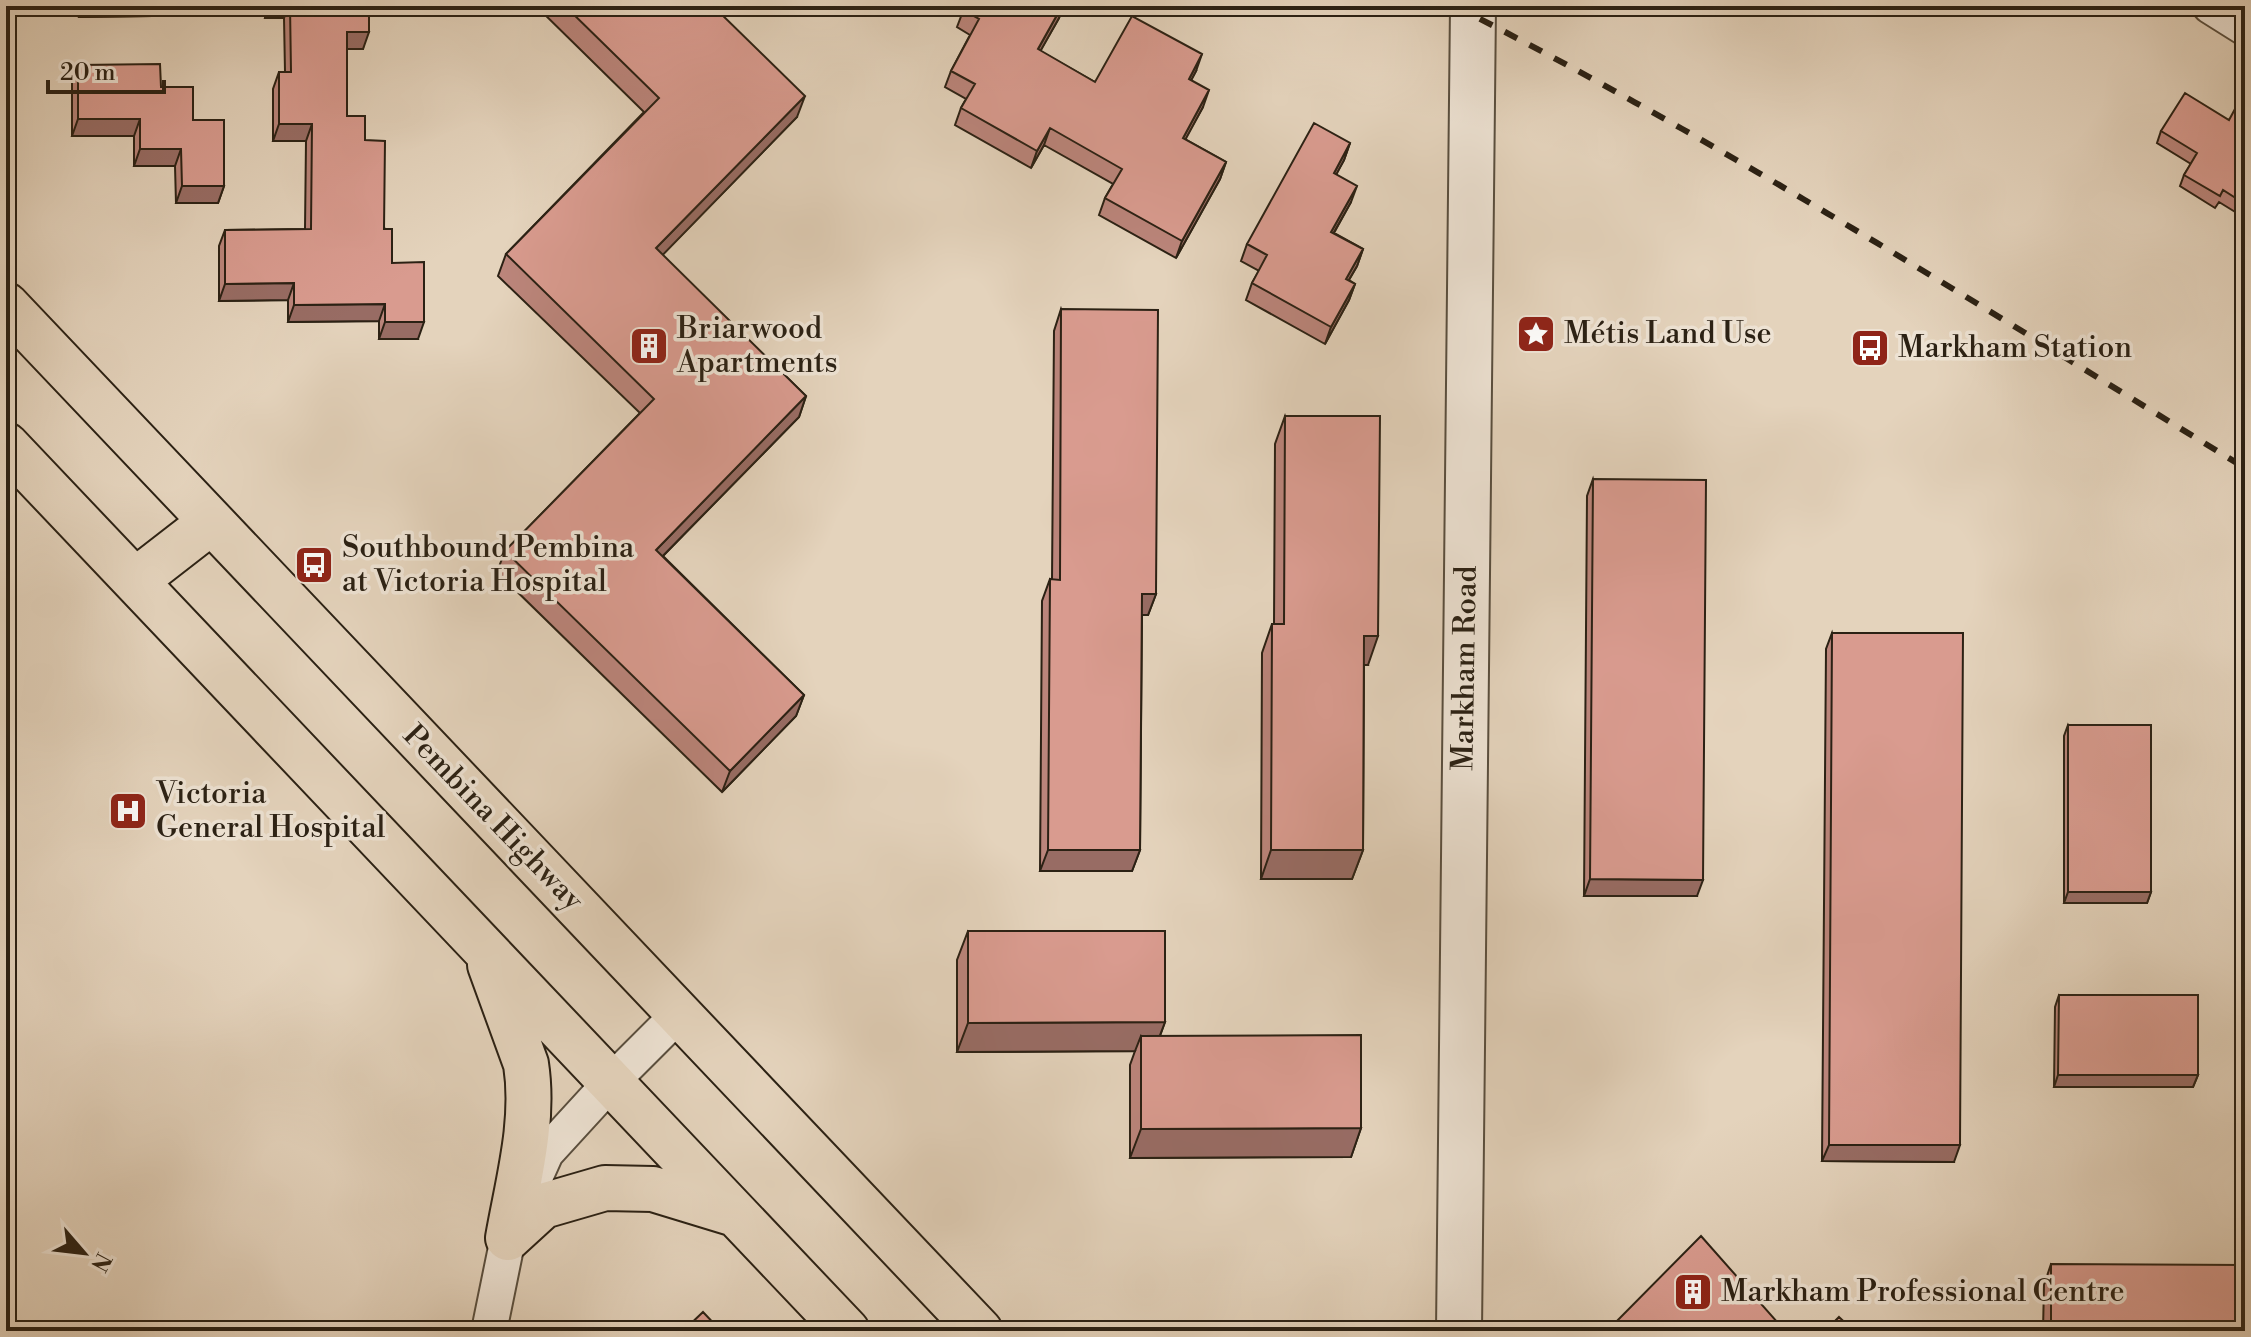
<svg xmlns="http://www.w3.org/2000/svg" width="2251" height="1337" font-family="'Libre Bodoni',serif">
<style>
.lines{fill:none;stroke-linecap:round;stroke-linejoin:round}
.minor-casing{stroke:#594e3e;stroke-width:38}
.tertiary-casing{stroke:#594e3e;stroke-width:48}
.primary-casing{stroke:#2b2114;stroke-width:48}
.minor{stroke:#ede2d3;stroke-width:34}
.tertiary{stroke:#ede2d3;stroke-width:44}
.primary{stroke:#e4d3bc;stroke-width:44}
.rail{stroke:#2b2114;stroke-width:6;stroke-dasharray:14 14;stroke-linecap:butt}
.wall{fill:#bb857b;stroke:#2b2114;stroke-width:2}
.shaded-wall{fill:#986c64;stroke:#2b2114;stroke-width:2}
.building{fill:#d99b8f;stroke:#2b2114;stroke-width:2}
.labels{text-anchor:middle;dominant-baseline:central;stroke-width:7;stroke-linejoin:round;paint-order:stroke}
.poi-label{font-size:30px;fill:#2b2114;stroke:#ede2d3;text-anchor:start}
.street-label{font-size:30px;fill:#2b2114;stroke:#ede2d3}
</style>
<rect width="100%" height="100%" fill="#e4d3bc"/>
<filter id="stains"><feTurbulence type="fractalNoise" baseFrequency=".0025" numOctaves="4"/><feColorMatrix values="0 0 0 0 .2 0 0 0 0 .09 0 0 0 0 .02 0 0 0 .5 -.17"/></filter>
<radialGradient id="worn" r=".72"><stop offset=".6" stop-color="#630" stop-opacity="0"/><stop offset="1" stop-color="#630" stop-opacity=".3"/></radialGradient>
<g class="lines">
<defs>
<path id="minor" d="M 2210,6 L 2245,28
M 489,1331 L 508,1238 L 546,1153 L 611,1082 L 678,1015"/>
<path id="tertiary" d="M 1459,1331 L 1473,6"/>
<path id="primary" d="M 6,305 L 980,1331
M 6,445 L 847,1331
M 135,581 L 211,522
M 490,965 L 526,1064 C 535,1122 518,1181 508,1238
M 508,1238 L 543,1206 L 605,1188 L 653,1189 L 735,1214"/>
</defs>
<use href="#minor" class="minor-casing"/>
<use href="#tertiary" class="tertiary-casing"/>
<use href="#primary" class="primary-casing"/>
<use href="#minor" class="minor"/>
<use href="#tertiary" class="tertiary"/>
<use href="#primary" class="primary"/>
<path class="rail" d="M 1455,6 C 1727,145 1985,309 2245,468"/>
</g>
<path class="wall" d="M 79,6 L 156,6 L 152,16 L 79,17 Z
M 265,6 L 369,6 L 363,49 L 347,49 L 347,116 L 365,140 L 392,263 L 418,339 L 379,339 L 379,321 L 288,322 L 288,300 L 219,301 L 219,246 L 225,230 L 305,229 L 306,141 L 273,141 L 273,89 L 279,72 L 285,72 L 284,18 L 265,18 Z
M 536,6 L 713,6 L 797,117 L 662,255 L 806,396 L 799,417 L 663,556 L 804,695 L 796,716 L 722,792 L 497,572 L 505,551 L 640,413 L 498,276 L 506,254 L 644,112 Z
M 965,6 L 1063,6 L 1059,18 L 1040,51 L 1095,82 L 1196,71 L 1191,80 L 1203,107 L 1185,139 L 1226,162 L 1220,179 L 1176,258 L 1099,215 L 1105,198 L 1113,184 L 1044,145 L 1031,168 L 955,125 L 961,108 L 966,99 L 945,87 L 951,71 L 970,35 L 957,27 Z
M 78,65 L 161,87 L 193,120 L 224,186 L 218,203 L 176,203 L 175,166 L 134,166 L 134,136 L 72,136 L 72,82 Z
M 2245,115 L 2245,218 L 2219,202 L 2215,208 L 2180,186 L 2184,175 L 2191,164 L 2157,143 L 2161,131 L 2229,120 Z
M 1350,143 L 1344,160 L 1336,174 L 1351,202 L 1334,233 L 1363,249 L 1357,266 L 1349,280 L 1355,284 L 1349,300 L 1325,344 L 1246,300 L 1252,283 L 1259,271 L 1241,261 L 1247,244 Z
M 1061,309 L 1156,594 L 1148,615 L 1142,615 L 1140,850 L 1132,871 L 1040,871 L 1042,601 L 1050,579 L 1052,580 L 1054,331 Z
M 1285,416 L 1368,665 L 1364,665 L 1363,850 L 1352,879 L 1261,879 L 1262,653 L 1272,624 L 1274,624 L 1275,444 Z
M 1593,479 L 1697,896 L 1584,896 L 1587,496 Z
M 1832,633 L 1954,1162 L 1822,1161 L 1826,649 Z
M 2068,725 L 2151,892 L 2147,903 L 2064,903 L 2064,736 Z
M 968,931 L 1165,1022 L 1160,1036 L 1361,1128 L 1351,1157 L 1130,1158 L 1130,1065 L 1135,1051 L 957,1052 L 957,960 Z
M 2059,995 L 2198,1075 L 2193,1087 L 2054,1087 L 2055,1007 Z
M 2051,1264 L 2245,1331 L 2043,1331 L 2044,1285 Z"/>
<path class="shaded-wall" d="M 83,6 L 156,6 L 152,16 L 79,17 Z
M 269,6 L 289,6 L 284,18 L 265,18 Z
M 1062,6 L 1063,6 L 1059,18 L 1032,66 L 1038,49 Z
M 347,32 L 369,32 L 363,49 L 341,49 Z
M 1202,54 L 1196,71 L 1183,96 L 1189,79 Z
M 1209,90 L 1203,107 L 1177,155 L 1183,138 Z
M 805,96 L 797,117 L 648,270 L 656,248 Z
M 78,119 L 140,119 L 134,136 L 72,136 Z
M 279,124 L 312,124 L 306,141 L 273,141 Z
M 1050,128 L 1044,145 L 1031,168 L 1037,151 Z
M 1350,143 L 1344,160 L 1328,190 L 1334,173 Z
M 140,149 L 181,149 L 175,166 L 134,166 Z
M 1226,162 L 1220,179 L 1176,258 L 1182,241 Z
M 182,186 L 224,186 L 218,203 L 176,203 Z
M 1357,186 L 1351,202 L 1325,248 L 1331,232 Z
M 1363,249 L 1357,266 L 1340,295 L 1346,279 Z
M 294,283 L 288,300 L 219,301 L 225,284 Z
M 1355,284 L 1349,300 L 1325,344 L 1331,327 Z
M 385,304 L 379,321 L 288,322 L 294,305 Z
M 385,322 L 424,322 L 418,339 L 379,339 Z
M 806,396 L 799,417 L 648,571 L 656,550 Z
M 1142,594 L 1156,594 L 1148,615 L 1134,615 Z
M 1364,636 L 1378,636 L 1368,665 L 1354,665 Z
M 804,695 L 796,716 L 722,792 L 730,771 Z
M 1048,850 L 1140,850 L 1132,871 L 1040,871 Z
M 1271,850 L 1363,850 L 1352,879 L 1261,879 Z
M 1590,879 L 1703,880 L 1697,896 L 1584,896 Z
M 2068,892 L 2151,892 L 2147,903 L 2064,903 Z
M 1165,1022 L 1154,1051 L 1141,1036 L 1135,1051 L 957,1052 L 968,1023 Z
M 2058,1075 L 2198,1075 L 2193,1087 L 2054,1087 Z
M 1361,1128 L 1351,1157 L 1130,1158 L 1141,1129 Z
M 1829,1145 L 1960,1145 L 1954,1162 L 1822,1161 Z"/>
<path class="building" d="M 290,6 L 369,6 L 369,32 L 347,32 L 347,116 L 365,116 L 365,140 L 385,141 L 384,229 L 392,229 L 392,263 L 424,262 L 424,322 L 385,322 L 385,304 L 294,305 L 294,283 L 225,284 L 225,230 L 311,229 L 312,124 L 279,124 L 279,72 L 291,72 Z
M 565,6 L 713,6 L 805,96 L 656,248 L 806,396 L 656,550 L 804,695 L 730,771 L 505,551 L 654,399 L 506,254 L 659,98 Z
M 965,6 L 1062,6 L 1038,49 L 1095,82 L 1132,16 L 1202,54 L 1189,79 L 1209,90 L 1183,138 L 1226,162 L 1182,241 L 1105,198 L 1122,169 L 1050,128 L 1037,151 L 961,108 L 975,84 L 951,71 L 979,19 L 963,10 Z
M 160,64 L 161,87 L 193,87 L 193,120 L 224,120 L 224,186 L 182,186 L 181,149 L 140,149 L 140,119 L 78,119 L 78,65 Z
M 2185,93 L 2229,120 L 2235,109 L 2245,115 L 2245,204 L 2223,190 L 2220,196 L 2184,175 L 2197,153 L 2161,131 Z
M 1314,123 L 1350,143 L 1334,173 L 1357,186 L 1331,232 L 1363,249 L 1346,279 L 1355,284 L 1331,327 L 1252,283 L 1267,255 L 1247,244 Z
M 1061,309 L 1158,310 L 1156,594 L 1142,594 L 1140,850 L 1048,850 L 1050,579 L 1060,580 Z
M 1285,416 L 1380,416 L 1378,636 L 1364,636 L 1363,850 L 1271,850 L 1272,624 L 1284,624 Z
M 1593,479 L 1706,480 L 1703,880 L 1590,879 Z
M 1832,633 L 1963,633 L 1960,1145 L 1829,1145 Z
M 2068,725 L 2151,725 L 2151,892 L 2068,892 Z
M 968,931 L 1165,931 L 1165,1022 L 968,1023 Z
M 2059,995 L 2198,995 L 2198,1075 L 2058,1075 Z
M 1361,1035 L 1361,1128 L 1141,1129 L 1141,1036 Z
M 1701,1236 L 1785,1331 L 1609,1331 L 1608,1330 Z
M 2051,1264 L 2245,1265 L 2245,1331 L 2051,1331 Z
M 703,1312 L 721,1331 L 683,1331 Z
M 1839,1317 L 1854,1331 L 1825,1331 Z
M 74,1328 L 196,1330 L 74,1331 Z"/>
<defs>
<symbol id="sight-square" viewBox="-11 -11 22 22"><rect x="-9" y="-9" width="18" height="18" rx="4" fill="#8f2418" stroke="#ede2d3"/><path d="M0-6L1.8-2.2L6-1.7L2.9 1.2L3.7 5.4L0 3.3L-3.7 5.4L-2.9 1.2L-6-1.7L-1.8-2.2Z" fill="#fff"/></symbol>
<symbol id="building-square" viewBox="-11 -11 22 22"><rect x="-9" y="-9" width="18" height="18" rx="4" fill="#8f2418" stroke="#ede2d3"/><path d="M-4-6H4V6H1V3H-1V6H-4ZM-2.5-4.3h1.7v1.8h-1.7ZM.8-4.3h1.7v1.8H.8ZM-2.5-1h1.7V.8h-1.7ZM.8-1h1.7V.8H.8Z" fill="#fff"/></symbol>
<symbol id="bus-square" viewBox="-11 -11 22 22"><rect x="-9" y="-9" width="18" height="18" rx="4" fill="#8f2418" stroke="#ede2d3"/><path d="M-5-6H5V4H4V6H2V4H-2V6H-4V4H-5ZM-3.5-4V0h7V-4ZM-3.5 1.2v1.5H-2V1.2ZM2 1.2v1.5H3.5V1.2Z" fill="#fff"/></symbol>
<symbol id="hospital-square" viewBox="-11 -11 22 22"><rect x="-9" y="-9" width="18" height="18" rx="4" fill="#8f2418" stroke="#ede2d3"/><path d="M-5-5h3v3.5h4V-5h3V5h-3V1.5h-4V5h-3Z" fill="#fff"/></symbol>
</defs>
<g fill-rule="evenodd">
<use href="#sight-square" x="1514" y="312" width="44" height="44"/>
<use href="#building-square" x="627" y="324" width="44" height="44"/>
<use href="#bus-square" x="1848" y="326" width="44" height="44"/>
<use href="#bus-square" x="292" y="543" width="44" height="44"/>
<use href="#hospital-square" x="106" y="789" width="44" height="44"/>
<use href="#building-square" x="1671" y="1270" width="44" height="44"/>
</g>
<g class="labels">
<g class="poi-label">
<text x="677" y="329">Briarwood<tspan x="677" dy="34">Apartments</tspan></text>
<text x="1564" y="334">Métis Land Use</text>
<text x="1898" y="348">Markham Station</text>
<text x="342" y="548">Southbound Pembina<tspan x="342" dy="34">at Victoria Hospital</tspan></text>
<text x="156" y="794">Victoria<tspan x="156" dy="34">General Hospital</tspan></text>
<text x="1721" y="1292">Markham Professional Centre</text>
</g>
<g class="street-label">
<text transform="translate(1465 668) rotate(-89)">Markham Road</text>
<text transform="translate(493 818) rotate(46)">Pembina Highway</text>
</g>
</g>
<rect width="2251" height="1337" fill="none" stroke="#e4d3bc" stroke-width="32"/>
<rect x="8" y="8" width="2235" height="1321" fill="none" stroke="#2b2114" stroke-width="4"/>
<rect x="16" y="16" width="2219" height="1305" fill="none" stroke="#2b2114" stroke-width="2"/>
<g transform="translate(84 1253) rotate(118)" stroke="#ede2d3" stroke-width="6" paint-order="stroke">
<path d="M0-6L14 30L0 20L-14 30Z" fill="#2b2114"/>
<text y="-12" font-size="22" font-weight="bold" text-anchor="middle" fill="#2b2114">N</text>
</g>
<path d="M48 80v12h116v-12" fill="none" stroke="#2b2114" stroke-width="4"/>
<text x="60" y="80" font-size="24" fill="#2b2114" stroke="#ede2d3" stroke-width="6" paint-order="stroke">20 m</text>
<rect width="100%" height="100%" filter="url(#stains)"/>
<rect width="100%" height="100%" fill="url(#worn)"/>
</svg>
